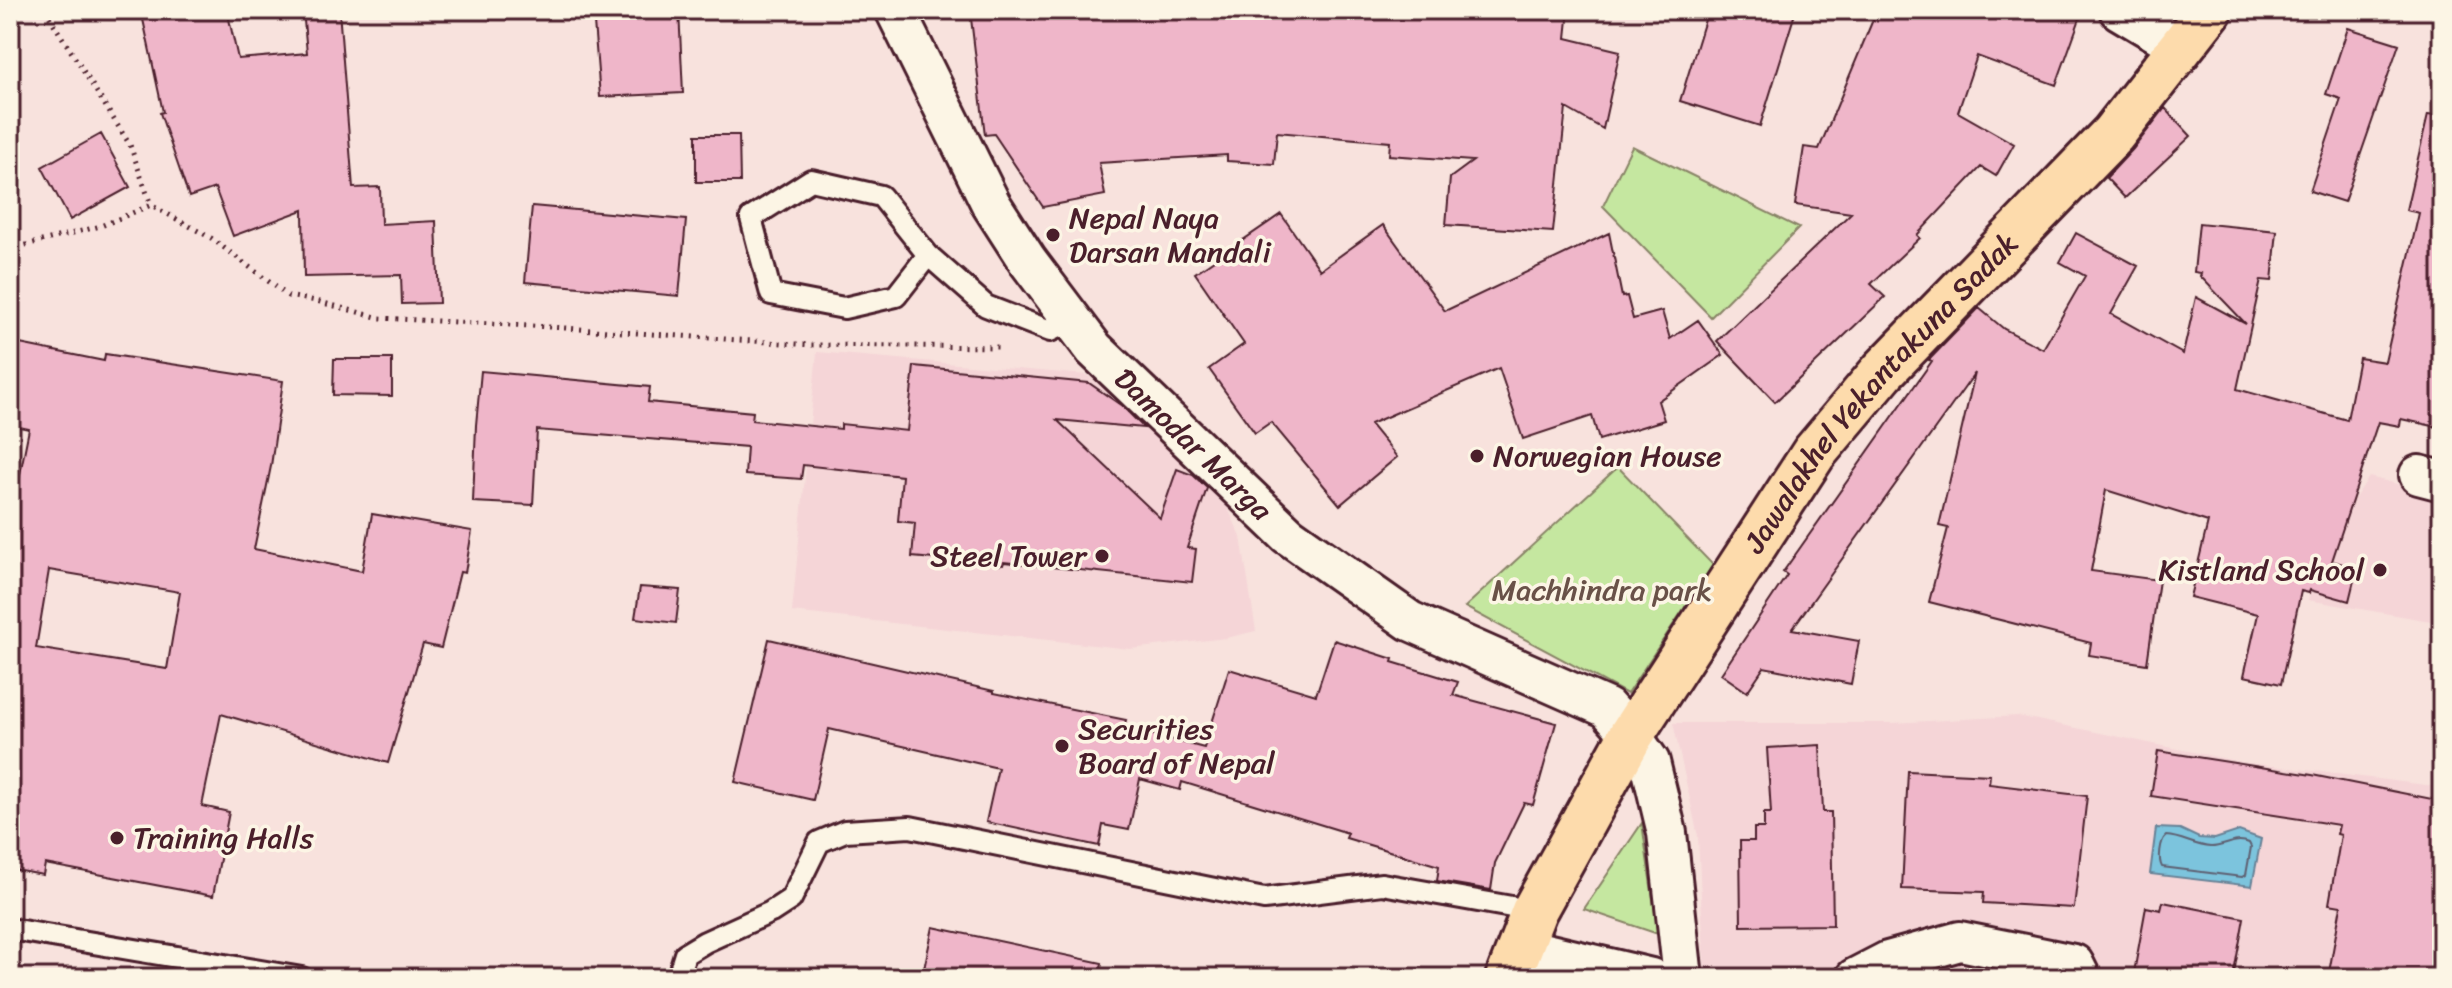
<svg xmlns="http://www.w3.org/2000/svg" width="2452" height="988" font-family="Sriracha,sans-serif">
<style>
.built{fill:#f5d5d7}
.green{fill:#c5e7a0;stroke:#888366;stroke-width:2}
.water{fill:#7cc4dd;stroke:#688296;stroke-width:2}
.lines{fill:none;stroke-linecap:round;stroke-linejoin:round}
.shore{stroke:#5e6172;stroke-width:2}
.building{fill:#efb6c9;stroke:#4a1f2b;stroke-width:2;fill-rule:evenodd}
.service-casing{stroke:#4a1f2b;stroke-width:26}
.minor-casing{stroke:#4a1f2b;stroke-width:44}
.primary-casing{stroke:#4a1f2b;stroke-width:50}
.path{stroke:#4a1f2b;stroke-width:5;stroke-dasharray:2 6;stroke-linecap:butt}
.service{stroke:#fcf5e5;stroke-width:20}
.minor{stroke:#fcf5e5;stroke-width:38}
.primary{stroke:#fddbac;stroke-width:44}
.poi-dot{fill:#4a1f2b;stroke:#fcf5e5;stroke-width:3}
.labels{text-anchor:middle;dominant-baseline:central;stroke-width:7;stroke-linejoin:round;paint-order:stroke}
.poi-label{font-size:30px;fill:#4a1f2b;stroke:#fcf5e5;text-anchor:start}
.street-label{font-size:30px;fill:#4a1f2b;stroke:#fcf5e5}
.park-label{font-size:30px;fill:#695148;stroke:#fcf5e5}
</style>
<rect width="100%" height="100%" fill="#f8e2dd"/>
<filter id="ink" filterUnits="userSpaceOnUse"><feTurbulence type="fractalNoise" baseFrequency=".0125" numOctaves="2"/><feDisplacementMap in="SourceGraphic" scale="16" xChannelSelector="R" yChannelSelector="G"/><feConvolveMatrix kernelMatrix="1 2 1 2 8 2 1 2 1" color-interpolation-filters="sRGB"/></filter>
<g filter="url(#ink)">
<path class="built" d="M 817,352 L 1087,375 L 1141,417 L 1217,484 L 1241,537 L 1256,631 L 1226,638 L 1130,649 L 792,612 Z
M 2369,477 L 2442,495 L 2442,623 L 2308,600 L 2327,540 Z
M 2018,716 L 2241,762 L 2442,787 L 2442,978 L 1705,978 L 1698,836 L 1673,723 L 1892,723 Z"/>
<path class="green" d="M 1632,146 L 1799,228 L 1711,317 L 1603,206 Z
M 1618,467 L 1713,565 L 1627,694 L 1465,607 Z
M 1642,823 L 1658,934 L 1584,909 Z"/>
<path class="water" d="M 2156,828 L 2180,829 L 2199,838 L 2215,839 L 2239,831 L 2261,839 L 2252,886 L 2150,874 Z"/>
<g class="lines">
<path class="shore" d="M 2166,836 C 2183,837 2194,846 2211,847 C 2225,847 2235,837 2249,843 L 2251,847 L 2246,875 L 2242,877 L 2162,867 C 2158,860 2160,841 2166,836 Z"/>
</g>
<path class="building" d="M 141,10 L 227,10 L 238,59 L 307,53 L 303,10 L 339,10 L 353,188 L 380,187 L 381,224 L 436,221 L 439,303 L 402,304 L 401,275 L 304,277 L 303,210 L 233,236 L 215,188 L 189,197 L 160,113 L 163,112 Z
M 593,10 L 679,10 L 683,93 L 600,97 Z
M 970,10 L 1569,10 L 1566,38 L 1620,51 L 1603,129 L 1566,108 L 1553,232 L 1446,225 L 1450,178 L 1473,161 L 1389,155 L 1390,142 L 1277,132 L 1274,164 L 1227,161 L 1227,155 L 1099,163 L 1105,195 L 1043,207 L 994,134 L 985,135 Z
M 1708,10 L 1796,10 L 1760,126 L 1680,101 Z
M 1877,10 L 2083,10 L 2056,85 L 1977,56 L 1958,112 L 2014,144 L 1996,176 L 1981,167 L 1917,235 L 1920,238 L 1871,284 L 1885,297 L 1775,402 L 1717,341 L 1851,213 L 1795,205 L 1804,147 L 1819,149 Z
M 2348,28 L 2399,44 L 2344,202 L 2310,191 L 2341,99 L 2326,94 Z
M 2165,108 L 2191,136 L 2125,198 L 2106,178 L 2133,149 Z
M 2428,115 L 2442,117 L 2442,428 L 2401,419 L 2400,426 L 2378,422 L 2332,561 L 2357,568 L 2349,601 L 2310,590 L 2309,593 L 2301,591 L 2281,684 L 2244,676 L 2258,614 L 2190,597 L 2208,522 L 2106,490 L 2091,571 L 2159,580 L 2147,664 L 2089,655 L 2091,643 L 1929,602 L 1948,528 L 1939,526 L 1975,373 L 1792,629 L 1859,641 L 1851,684 L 1764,667 L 1747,692 L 1721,674 L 1787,575 L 1783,572 L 1932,361 L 1929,360 L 1979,308 L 2004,329 L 2043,349 L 2085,276 L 2060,262 L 2076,233 L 2138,266 L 2111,314 L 2183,354 L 2196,297 L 2246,324 L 2200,276 L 2201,273 L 2194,272 L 2199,223 L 2277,231 L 2272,281 L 2261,280 L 2237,389 L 2347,420 L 2359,358 L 2385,362 L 2419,213 L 2406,210 Z
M 101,134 L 130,187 L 70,220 L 42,167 Z
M 696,135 L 739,135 L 740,182 L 696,182 Z
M 532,206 L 686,220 L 679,296 L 525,282 Z
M 1281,214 L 1320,270 L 1383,225 L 1445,311 L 1609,233 L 1622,297 L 1627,296 L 1633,319 L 1662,311 L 1670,339 L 1698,320 L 1723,355 L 1658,401 L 1664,420 L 1599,440 L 1592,416 L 1523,439 L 1499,368 L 1370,424 L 1397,457 L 1340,505 L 1271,422 L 1255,433 L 1209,369 L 1244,344 L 1195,273 Z
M 10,342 L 104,361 L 105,354 L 283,381 L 271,466 L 254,549 L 362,571 L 372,514 L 472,531 L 465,573 L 460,572 L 441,648 L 423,644 L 388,763 L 221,714 L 202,806 L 229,812 L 213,896 L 45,864 L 43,875 L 10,869 L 10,524 L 29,429 L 10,425 ZM 49,570 L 180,592 L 167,669 L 36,648 Z
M 334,359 L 392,359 L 392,396 L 333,395 Z
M 914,366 L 1089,383 L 1122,406 L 1144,428 L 1057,420 L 1160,518 L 1177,469 L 1193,475 L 1207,488 L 1187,548 L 1196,549 L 1192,582 L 1004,562 L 1003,565 L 912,557 L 915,523 L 898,521 L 902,476 L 803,465 L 801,479 L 745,475 L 747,447 L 537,430 L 533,505 L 473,502 L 476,425 L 481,371 L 650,387 L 648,402 L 753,412 L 752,420 L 841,429 L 841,424 L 907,431 Z
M 640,587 L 680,590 L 676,623 L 635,618 Z
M 769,639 L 994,691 L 994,693 L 1126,720 L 1124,727 L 1204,748 L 1229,669 L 1316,695 L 1334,640 L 1393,659 L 1392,662 L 1458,682 L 1453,695 L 1556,723 L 1533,805 L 1524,803 L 1495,863 L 1491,890 L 1437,881 L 1439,866 L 1346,838 L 1348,833 L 1182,782 L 1180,790 L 1140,779 L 1129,830 L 1103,825 L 1099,846 L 986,822 L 998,768 L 829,729 L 813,800 L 735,782 Z
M 1820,745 L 1823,812 L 1831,812 L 1833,925 L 1741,926 L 1740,841 L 1754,841 L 1754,828 L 1764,828 L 1764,813 L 1771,813 L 1767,748 Z
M 2158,751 L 2312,775 L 2442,801 L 2442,978 L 2328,978 L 2341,906 L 2329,904 L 2341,835 L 2337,834 L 2339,825 L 2151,796 Z
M 1908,771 L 1990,775 L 1989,784 L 2087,796 L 2074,908 L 1983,903 L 1984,892 L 1902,889 Z
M 2163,902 L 2244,918 L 2233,978 L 2133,978 L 2146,907 L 2161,910 Z
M 933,927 L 1102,963 L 1100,978 L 922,978 Z"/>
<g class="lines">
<defs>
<path id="service" d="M 928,255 L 896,296 L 844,308 L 771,294 L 751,218 L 811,180 L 881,196 L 928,255 L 986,306 L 1050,331 L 1071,321
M 10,929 L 302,978
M 681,978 L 680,970 L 685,954 L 705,942 L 771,912 L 791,899 L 819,842 L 845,831 L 910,827 L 1264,899 L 1382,884 L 1534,911"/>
<g id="minor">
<path id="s1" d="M 895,10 L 991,204 L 1027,260 L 1094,349 L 1288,535 L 1410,621 L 1607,708 L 1631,735 L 1650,762 L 1667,833 L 1683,978"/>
<path d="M 2119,10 L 2181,47"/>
<path d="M 2419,475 L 2442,481"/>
<path d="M 1520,947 L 1651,978"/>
<path d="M 1855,978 L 1888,961 L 1960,941 L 2074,964 L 2081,978"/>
</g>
<g id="primary">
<path id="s2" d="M 1508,978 L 1534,911 L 1631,735 L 1814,453 L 1883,371 L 2113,134 L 2210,10"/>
</g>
</defs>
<use href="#service" class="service-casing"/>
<use href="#minor" class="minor-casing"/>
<use href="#primary" class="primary-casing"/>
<path class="path" d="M 45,10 L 130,145 L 151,205
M 10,249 L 101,226 L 151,205 L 211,238 L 288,296 L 316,301 L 380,318 L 550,327 L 811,345 L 1001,347"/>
<use href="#service" class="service"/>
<use href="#minor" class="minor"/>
<use href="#primary" class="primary"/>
</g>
</g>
<g class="poi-dot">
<circle cx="1053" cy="235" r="8"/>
<circle cx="1477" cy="456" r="8"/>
<circle cx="1102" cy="556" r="8"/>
<circle cx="2380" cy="570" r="8"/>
<circle cx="1062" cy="746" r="8"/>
<circle cx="117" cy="838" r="8"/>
</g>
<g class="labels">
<g class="poi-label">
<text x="1069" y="218">Nepal Naya<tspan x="1069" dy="34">Darsan Mandali</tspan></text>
<text x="1493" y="456">Norwegian House</text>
<text x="1086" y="556" text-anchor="end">Steel Tower</text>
<text x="2364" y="570" text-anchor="end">Kistland School</text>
<text x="1078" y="729">Securities<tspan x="1078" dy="34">Board of Nepal</tspan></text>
<text x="133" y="838">Training Halls</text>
</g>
<g class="street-label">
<text stroke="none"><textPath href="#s2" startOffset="698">Jawalakhel Yekantakuna Sadak</textPath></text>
<text stroke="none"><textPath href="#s1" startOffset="532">Damodar Marga</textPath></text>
</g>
<g class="park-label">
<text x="1602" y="590">Machhindra park</text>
</g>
</g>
<rect width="2452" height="988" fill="none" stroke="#fcf5e5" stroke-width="40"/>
<rect x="20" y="20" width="2412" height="948" fill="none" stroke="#4a1f2b" stroke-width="3" filter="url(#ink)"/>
</svg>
